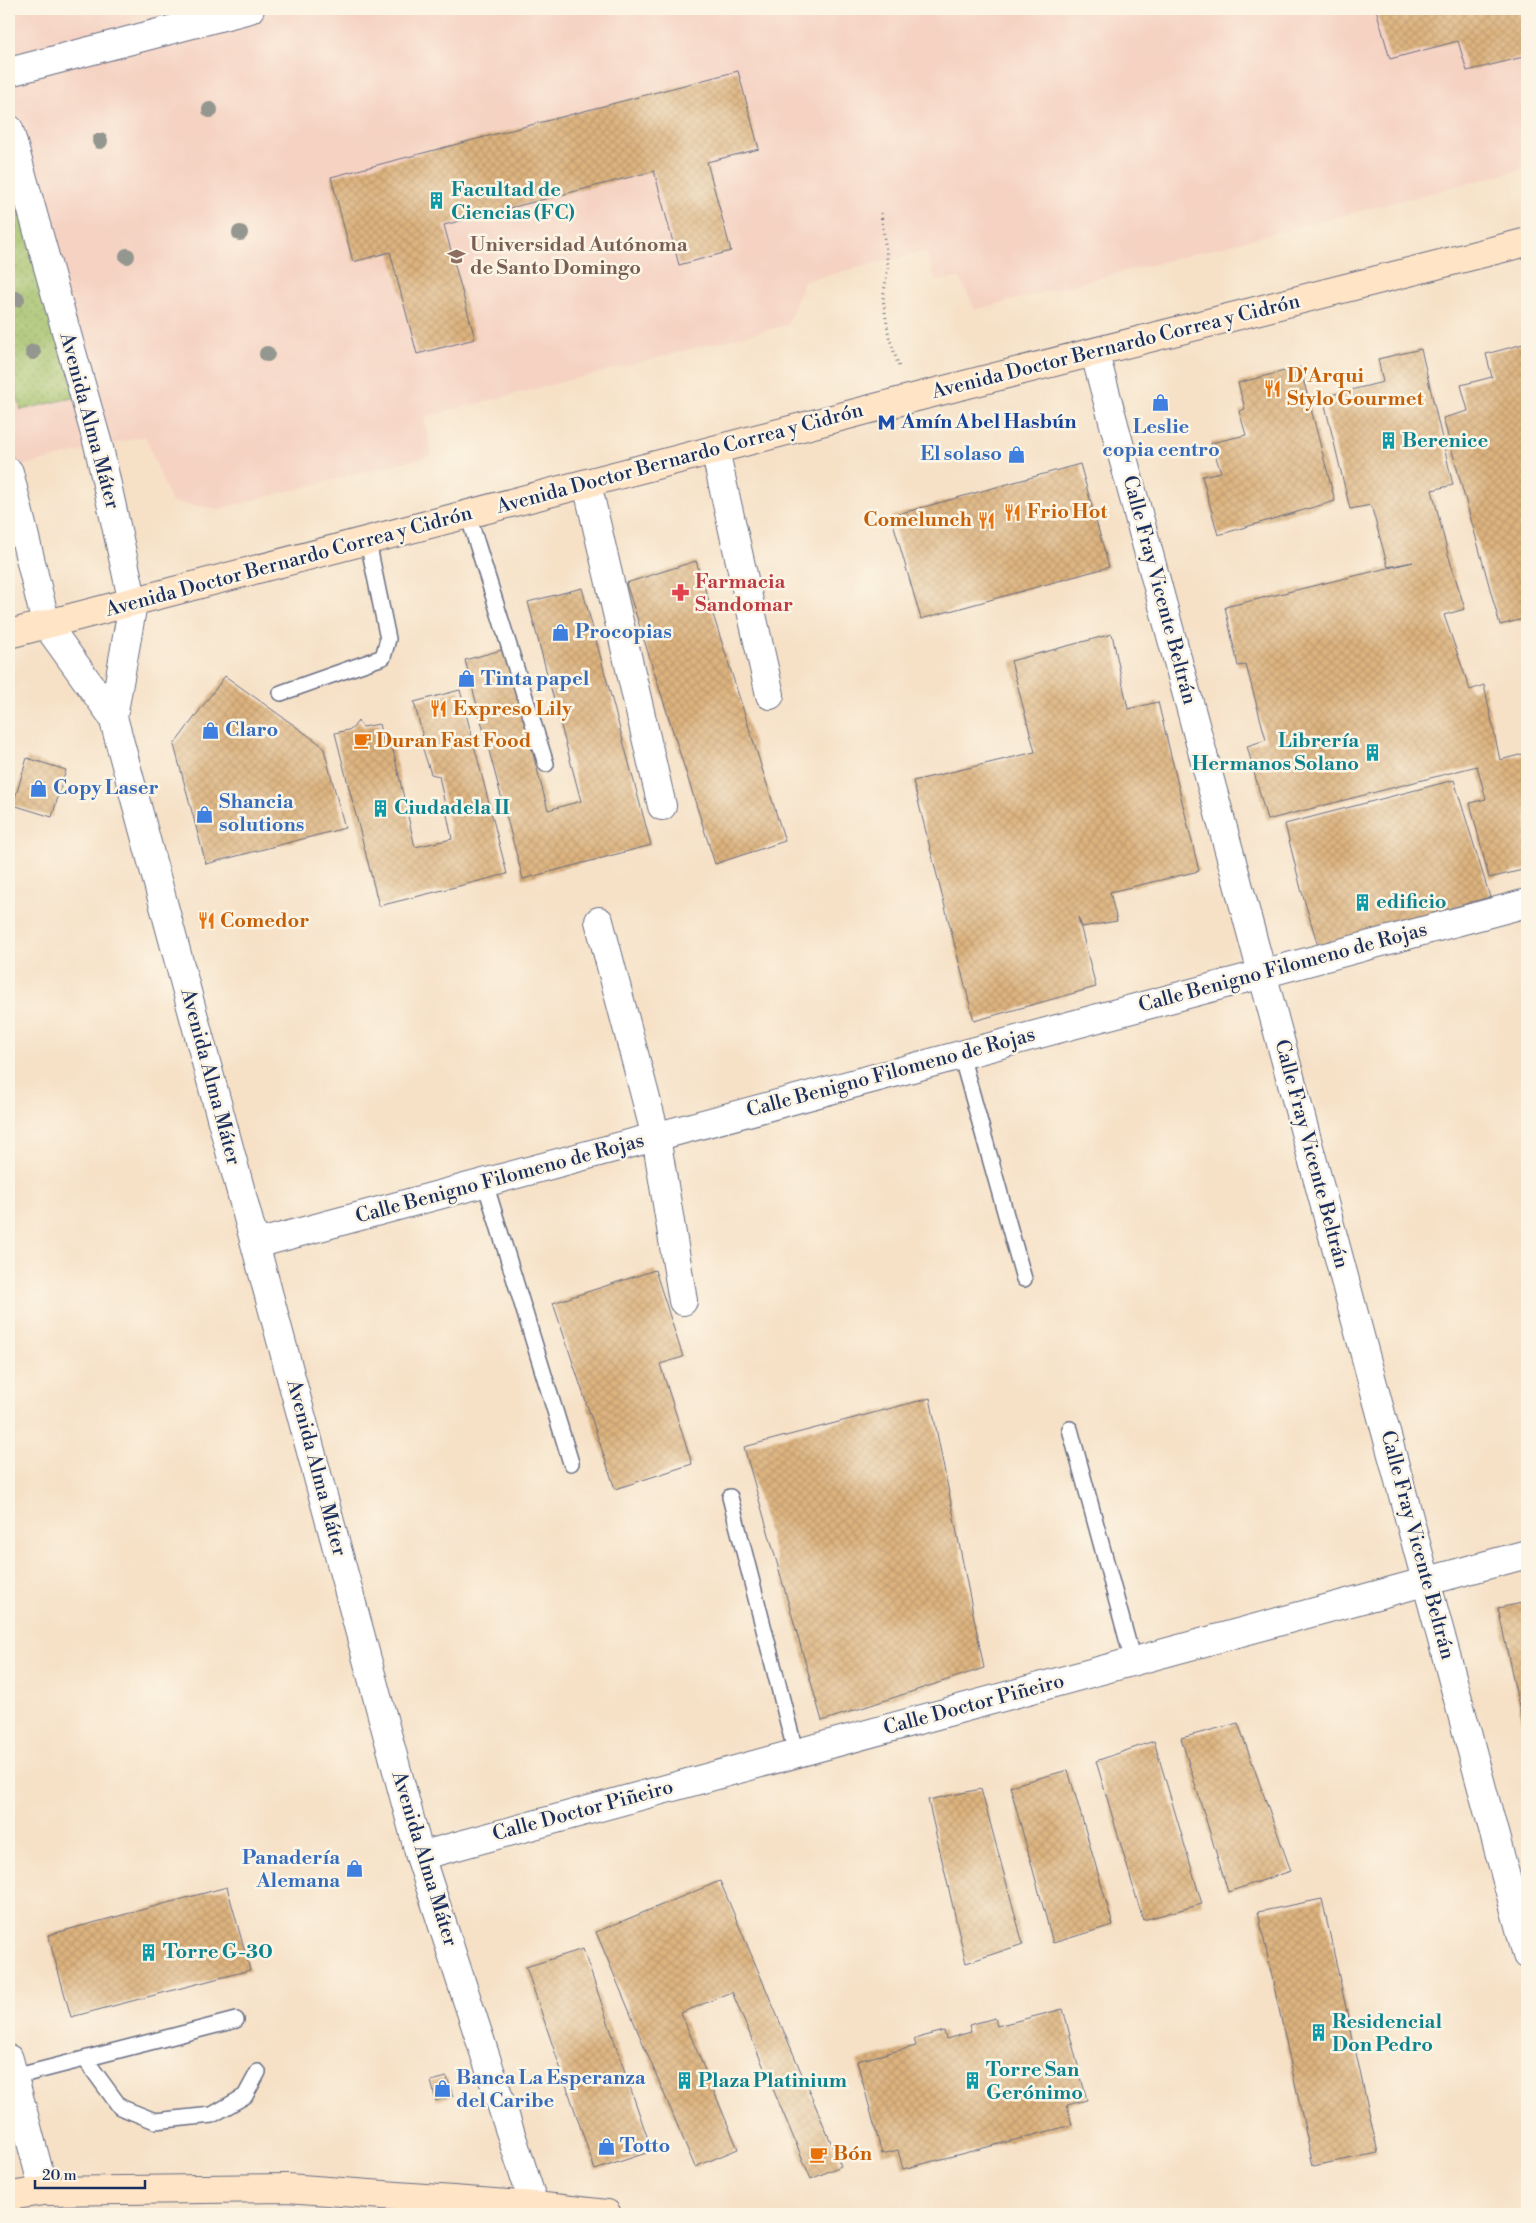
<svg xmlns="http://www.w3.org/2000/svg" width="1536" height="2223" font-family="'Libre Bodoni',serif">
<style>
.built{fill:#f5d2c2}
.grass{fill:url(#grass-dots);stroke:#5e7762}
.building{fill:url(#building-cross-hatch)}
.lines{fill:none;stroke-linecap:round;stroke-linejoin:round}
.service-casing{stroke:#686d83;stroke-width:18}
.minor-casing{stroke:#686d83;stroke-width:30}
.tertiary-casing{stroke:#686d83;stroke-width:30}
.secondary-casing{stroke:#686d83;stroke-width:30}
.path{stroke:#686d83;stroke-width:3;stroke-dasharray:1 4;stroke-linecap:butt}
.service{stroke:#fff;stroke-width:15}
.minor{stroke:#fff;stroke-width:28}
.tertiary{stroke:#fff;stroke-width:28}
.secondary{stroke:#ffe4c6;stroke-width:28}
.tree{fill:#94978f}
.labels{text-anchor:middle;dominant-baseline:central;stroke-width:5;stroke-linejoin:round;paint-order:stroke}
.culture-label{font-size:20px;font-weight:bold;fill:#0d838f;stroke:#fcf5e5;text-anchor:start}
.education-label{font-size:20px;font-weight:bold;fill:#785e54;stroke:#fcf5e5;text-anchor:start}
.street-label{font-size:20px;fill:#1b2f5e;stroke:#fcf5e5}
.food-label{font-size:20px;font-weight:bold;fill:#c56008;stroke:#fcf5e5;text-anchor:start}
.transit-label{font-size:20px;font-weight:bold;fill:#164399;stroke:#fcf5e5;text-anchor:start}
.shop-label{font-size:20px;font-weight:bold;fill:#366cbe;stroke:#fcf5e5;text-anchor:start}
.health-label{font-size:20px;font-weight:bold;fill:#be3a42;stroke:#fcf5e5;text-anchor:start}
</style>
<defs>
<pattern id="grass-dots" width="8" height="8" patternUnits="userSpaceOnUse" patternTransform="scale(1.25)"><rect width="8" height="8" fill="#a0bf67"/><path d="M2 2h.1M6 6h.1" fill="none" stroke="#829c58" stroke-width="1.8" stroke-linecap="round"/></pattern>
<pattern id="building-cross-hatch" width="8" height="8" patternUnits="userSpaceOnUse" patternTransform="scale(1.25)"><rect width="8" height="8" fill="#ddb37e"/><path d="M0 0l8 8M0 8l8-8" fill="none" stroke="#bd9a6f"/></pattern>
</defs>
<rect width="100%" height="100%" fill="#fcf5e5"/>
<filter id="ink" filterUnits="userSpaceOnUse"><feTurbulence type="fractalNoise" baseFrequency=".02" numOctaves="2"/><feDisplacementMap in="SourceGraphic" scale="10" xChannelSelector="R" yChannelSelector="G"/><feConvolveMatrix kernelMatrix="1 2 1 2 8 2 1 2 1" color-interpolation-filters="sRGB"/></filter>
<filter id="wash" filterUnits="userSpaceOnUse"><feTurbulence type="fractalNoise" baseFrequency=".0096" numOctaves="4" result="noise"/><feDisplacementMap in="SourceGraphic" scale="20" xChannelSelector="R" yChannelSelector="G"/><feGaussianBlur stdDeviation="1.12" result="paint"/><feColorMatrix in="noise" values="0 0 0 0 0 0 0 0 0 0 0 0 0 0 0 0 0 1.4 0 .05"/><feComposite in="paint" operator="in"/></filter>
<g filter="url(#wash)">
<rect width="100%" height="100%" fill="#f6e1c7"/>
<path class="built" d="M 9,9 L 1527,9 L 1527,168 L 975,310 L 960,278 L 936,281 L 926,251 L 804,281 L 787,325 L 424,417 L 432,455 L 218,509 L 171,502 L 145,436 L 9,469 Z"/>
<path class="grass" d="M 9,155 L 76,397 L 21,410 L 9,366 Z"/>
<g id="blocks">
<path class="building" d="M 1376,9 L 1527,9 L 1527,56 L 1467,71 L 1458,41 L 1390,59 Z
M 738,71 L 759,149 L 707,162 L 731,251 L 679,265 L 654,171 L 444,225 L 475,339 L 417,354 L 390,252 L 353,262 L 331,177 Z
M 1527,343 L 1527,618 L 1500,625 L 1443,418 L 1468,411 L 1461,385 L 1492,377 L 1486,354 Z
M 1421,349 L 1453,485 L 1432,490 L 1448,554 L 1465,609 L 1444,615 L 1470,690 L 1484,685 L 1500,760 L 1527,753 L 1527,869 L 1489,878 L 1470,803 L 1486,799 L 1477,766 L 1267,820 L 1247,746 L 1266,740 L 1246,665 L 1238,666 L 1225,607 L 1413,562 L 1388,567 L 1371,505 L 1350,509 L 1323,397 L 1383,382 L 1378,359 Z
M 1300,367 L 1335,501 L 1218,535 L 1202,476 L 1221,472 L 1211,443 L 1246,435 L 1239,411 L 1245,409 L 1238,383 Z
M 1080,464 L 1109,567 L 921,619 L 891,516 Z
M 696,561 L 785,841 L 715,864 L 626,583 Z
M 582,588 L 651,845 L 523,879 L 465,660 L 505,649 L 548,810 L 581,801 L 528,602 Z
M 1112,634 L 1128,709 L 1158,702 L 1199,871 L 1110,892 L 1117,921 L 1082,927 L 1078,917 L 1096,987 L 974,1021 L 913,781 L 1035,752 L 1011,661 Z
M 225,676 L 323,746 L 345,828 L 206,864 L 174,745 Z
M 460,690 L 507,874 L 379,906 L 335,733 L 352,729 L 358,721 L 363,727 L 379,724 L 383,740 L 392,745 L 415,847 L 452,839 L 439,776 L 431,774 L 420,740 L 423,737 L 414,702 Z
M 27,758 L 66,770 L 52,817 L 13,805 Z
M 1454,780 L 1490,897 L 1318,946 L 1301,889 L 1285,824 Z
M 655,1270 L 683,1357 L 660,1364 L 692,1464 L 615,1489 L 553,1303 Z
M 930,1398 L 984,1668 L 822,1721 L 744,1447 Z
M 1527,1602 L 1527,1739 L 1526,1740 L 1498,1608 Z
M 1238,1723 L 1291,1871 L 1228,1892 L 1181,1738 Z
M 1154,1741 L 1202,1904 L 1143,1920 L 1096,1761 Z
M 1068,1770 L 1113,1925 L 1053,1943 L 1010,1786 Z
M 981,1789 L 1023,1944 L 966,1963 L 928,1800 Z
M 720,1881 L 841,2166 L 811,2179 L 732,1992 L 681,2013 L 738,2149 L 695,2167 L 596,1932 Z
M 227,1887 L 250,1970 L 71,2017 L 48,1935 Z
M 1322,1899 L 1378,2153 L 1313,2166 L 1258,1912 Z
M 583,1949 L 652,2151 L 595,2170 L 526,1967 Z
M 1063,2009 L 1087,2100 L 1067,2105 L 1072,2125 L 903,2169 L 898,2150 L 882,2154 L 857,2061 L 916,2046 L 914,2039 L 944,2031 L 946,2039 L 971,2032 L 969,2025 L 995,2018 L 997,2026 Z
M 447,2077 L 453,2096 L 436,2101 L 431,2081 Z"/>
</g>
</g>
<g filter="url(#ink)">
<use href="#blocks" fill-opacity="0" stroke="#686d83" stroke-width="1"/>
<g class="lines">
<defs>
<path id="service" d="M 468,515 L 546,764
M 281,693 L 383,657 L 388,639 L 368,542
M 961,1055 L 1024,1279
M 485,1183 L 571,1463
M 1070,1429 L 1133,1661
M 730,1497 L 796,1754
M 85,2059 L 120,2107 L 155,2121 L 212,2115 L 245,2096 L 258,2072
M 14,2077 L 236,2020"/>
<path id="minor" d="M 9,72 L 250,9
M 9,129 L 99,448 L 133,603
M 1095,354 L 1527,1955
M 715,450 L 770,695
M 9,472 L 46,624
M 587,484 L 662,806
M 599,921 L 656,1137 L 683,1301
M 256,1244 L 1527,903
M 420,1856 L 1527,1554
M 9,2059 L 44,2191"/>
<path id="tertiary" d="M 46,624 L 113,717 L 420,1856 L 537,2214
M 113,717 L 133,603"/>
<path id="secondary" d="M 9,634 L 909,399 L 1527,242
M 9,2196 L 44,2191 L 287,2188 L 535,2206 L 607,2214"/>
</defs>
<use href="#service" class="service-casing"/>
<use href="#minor" class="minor-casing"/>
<use href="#tertiary" class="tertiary-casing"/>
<use href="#secondary" class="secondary-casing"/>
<path class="path" d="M 881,213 L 888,266 L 883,299 L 889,337 L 899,367"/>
<use href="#service" class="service"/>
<use href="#minor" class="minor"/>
<use href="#tertiary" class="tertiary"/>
<use href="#secondary" class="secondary"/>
</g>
<g class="tree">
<circle cx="210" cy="110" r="8"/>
<circle cx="100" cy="141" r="8"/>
<circle cx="240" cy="233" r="8"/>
<circle cx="127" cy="256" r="8"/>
<circle cx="17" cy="299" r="8"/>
<circle cx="33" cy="352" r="8"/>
<circle cx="267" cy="354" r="8"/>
</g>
</g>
<defs>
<symbol id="building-bare" viewBox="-9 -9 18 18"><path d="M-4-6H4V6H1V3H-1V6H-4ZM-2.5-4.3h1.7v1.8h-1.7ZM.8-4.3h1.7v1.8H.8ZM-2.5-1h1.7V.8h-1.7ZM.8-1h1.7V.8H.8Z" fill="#0f9aa8" stroke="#fcf5e5" stroke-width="2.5" paint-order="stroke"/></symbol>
<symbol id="university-bare" viewBox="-9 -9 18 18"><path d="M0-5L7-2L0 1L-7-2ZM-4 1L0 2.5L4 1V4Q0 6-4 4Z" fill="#8d6e63" stroke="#fcf5e5" stroke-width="2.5" paint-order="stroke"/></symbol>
<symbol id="restaurant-bare" viewBox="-9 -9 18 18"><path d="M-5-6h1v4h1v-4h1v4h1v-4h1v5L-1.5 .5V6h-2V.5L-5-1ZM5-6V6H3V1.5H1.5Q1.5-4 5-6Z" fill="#e8710a" stroke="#fcf5e5" stroke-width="2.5" paint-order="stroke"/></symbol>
<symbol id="shop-bare" viewBox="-9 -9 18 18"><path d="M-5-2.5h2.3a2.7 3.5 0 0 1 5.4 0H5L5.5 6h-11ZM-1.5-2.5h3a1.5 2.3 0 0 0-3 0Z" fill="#3f7fe0" stroke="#fcf5e5" stroke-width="2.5" paint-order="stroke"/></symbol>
<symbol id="metro-bare" viewBox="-9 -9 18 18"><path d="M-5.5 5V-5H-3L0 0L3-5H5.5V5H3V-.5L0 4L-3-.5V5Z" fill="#1a4fb4" stroke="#fcf5e5" stroke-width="2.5" paint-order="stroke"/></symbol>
<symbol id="pharmacy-bare" viewBox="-9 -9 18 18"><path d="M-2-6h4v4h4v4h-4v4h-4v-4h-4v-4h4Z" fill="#e0444e" stroke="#fcf5e5" stroke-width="2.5" paint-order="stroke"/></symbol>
<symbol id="cafe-bare" viewBox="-9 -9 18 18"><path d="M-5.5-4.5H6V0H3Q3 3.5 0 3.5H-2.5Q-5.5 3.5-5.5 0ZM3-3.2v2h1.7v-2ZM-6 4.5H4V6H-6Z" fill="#e8710a" stroke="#fcf5e5" stroke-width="2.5" paint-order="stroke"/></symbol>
</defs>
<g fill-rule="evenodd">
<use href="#building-bare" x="424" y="188" width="25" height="25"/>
<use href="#university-bare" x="444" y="244" width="25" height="25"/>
<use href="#restaurant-bare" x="1260" y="376" width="25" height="25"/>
<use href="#shop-bare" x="1148" y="390" width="25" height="25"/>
<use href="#metro-bare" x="874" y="410" width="25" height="25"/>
<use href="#building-bare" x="1376" y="428" width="25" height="25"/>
<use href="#shop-bare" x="1004" y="442" width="25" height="25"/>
<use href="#restaurant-bare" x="1000" y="500" width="25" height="25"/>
<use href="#restaurant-bare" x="974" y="508" width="25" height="25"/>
<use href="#pharmacy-bare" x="668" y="580" width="25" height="25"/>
<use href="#shop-bare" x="548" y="620" width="25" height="25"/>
<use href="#shop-bare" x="454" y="666" width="25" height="25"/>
<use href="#restaurant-bare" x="426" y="696" width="25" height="25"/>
<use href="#shop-bare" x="198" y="718" width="25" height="25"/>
<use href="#cafe-bare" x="350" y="728" width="25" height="25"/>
<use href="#building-bare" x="1360" y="740" width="25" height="25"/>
<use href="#shop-bare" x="26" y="776" width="25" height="25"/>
<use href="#building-bare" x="368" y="796" width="25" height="25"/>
<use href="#shop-bare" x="192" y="802" width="25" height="25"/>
<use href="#building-bare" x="1350" y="890" width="25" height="25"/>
<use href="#restaurant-bare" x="194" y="908" width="25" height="25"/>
<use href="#shop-bare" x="342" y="1856" width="25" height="25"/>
<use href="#building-bare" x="136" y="1940" width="25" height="25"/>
<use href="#building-bare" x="1306" y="2020" width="25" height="25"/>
<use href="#building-bare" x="672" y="2068" width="25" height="25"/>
<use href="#building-bare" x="960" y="2068" width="25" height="25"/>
<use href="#shop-bare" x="430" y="2076" width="25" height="25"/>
<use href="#shop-bare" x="594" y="2134" width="25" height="25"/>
<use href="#cafe-bare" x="806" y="2142" width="25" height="25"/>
</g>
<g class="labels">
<g class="culture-label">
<text x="451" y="190">Facultad de<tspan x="451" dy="23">Ciencias (FC)</tspan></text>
<text x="1402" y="441">Berenice</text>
<text x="1359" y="741" text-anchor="end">Librería<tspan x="1359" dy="23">Hermanos Solano</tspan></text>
<text x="394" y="808">Ciudadela II</text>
<text x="1376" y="902">edificio</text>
<text x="163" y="1952">Torre G-30</text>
<text x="1332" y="2022">Residencial<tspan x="1332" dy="23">Don Pedro</tspan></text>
<text x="986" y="2070">Torre San<tspan x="986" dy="23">Gerónimo</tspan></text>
<text x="698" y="2081">Plaza Platinium</text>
</g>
<g class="education-label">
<text x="470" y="245">Universidad Autónoma<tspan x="470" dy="23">de Santo Domingo</tspan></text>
</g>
<g class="street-label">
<text transform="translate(1116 347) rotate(-14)">Avenida Doctor Bernardo Correa y Cidrón</text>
<text transform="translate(89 421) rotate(75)">Avenida Alma Máter</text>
<text transform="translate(680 459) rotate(-15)">Avenida Doctor Bernardo Correa y Cidrón</text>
<text transform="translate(289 562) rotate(-15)">Avenida Doctor Bernardo Correa y Cidrón</text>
<text transform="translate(1159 590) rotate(75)">Calle Fray Vicente Beltrán</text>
<text transform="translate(1283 968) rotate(-15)">Calle Benigno Filomeno de Rojas</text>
<text transform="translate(891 1073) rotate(-15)">Calle Benigno Filomeno de Rojas</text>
<text transform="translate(210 1077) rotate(75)">Avenida Alma Máter</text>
<text transform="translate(1311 1154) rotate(75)">Calle Fray Vicente Beltrán</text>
<text transform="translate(500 1179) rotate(-15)">Calle Benigno Filomeno de Rojas</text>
<text transform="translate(316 1468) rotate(75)">Avenida Alma Máter</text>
<text transform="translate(1417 1545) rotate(75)">Calle Fray Vicente Beltrán</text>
<text transform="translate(974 1705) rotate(-15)">Calle Doctor Piñeiro</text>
<text transform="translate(583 1811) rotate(-15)">Calle Doctor Piñeiro</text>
<text transform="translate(424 1859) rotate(73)">Avenida Alma Máter</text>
</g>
<g class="food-label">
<text x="1287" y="376">D'Arqui<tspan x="1287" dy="23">Stylo Gourmet</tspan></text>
<text x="1027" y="512">Frio Hot</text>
<text x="972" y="520" text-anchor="end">Comelunch</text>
<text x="453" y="709">Expreso Lily</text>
<text x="376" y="741">Duran Fast Food</text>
<text x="220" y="921">Comedor</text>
<text x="833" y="2154">Bón</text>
</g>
<g class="transit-label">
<text x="901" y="422">Amín Abel Hasbún</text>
</g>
<g class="shop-label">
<text x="1161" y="427" text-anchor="middle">Leslie<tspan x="1161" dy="23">copia centro</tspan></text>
<text x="1002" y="454" text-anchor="end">El solaso</text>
<text x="575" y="632">Procopias</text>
<text x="481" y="679">Tinta papel</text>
<text x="225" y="730">Claro</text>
<text x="53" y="788">Copy Laser</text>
<text x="219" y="802">Shancia<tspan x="219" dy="23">solutions</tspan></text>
<text x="340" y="1858" text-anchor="end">Panadería<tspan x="340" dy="23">Alemana</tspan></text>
<text x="456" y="2078">Banca La Esperanza<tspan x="456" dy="23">del Caribe</tspan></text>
<text x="620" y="2146">Totto</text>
</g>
<g class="health-label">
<text x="695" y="582">Farmacia<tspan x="695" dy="23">Sandomar</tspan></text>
</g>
</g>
<rect width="1536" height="2223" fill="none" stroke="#fcf5e5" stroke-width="30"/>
<path d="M35 2180v8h110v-8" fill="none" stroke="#1b2f5e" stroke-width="2.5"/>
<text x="42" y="2180" font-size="15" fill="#1b2f5e" stroke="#fcf5e5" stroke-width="4" paint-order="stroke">20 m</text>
</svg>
